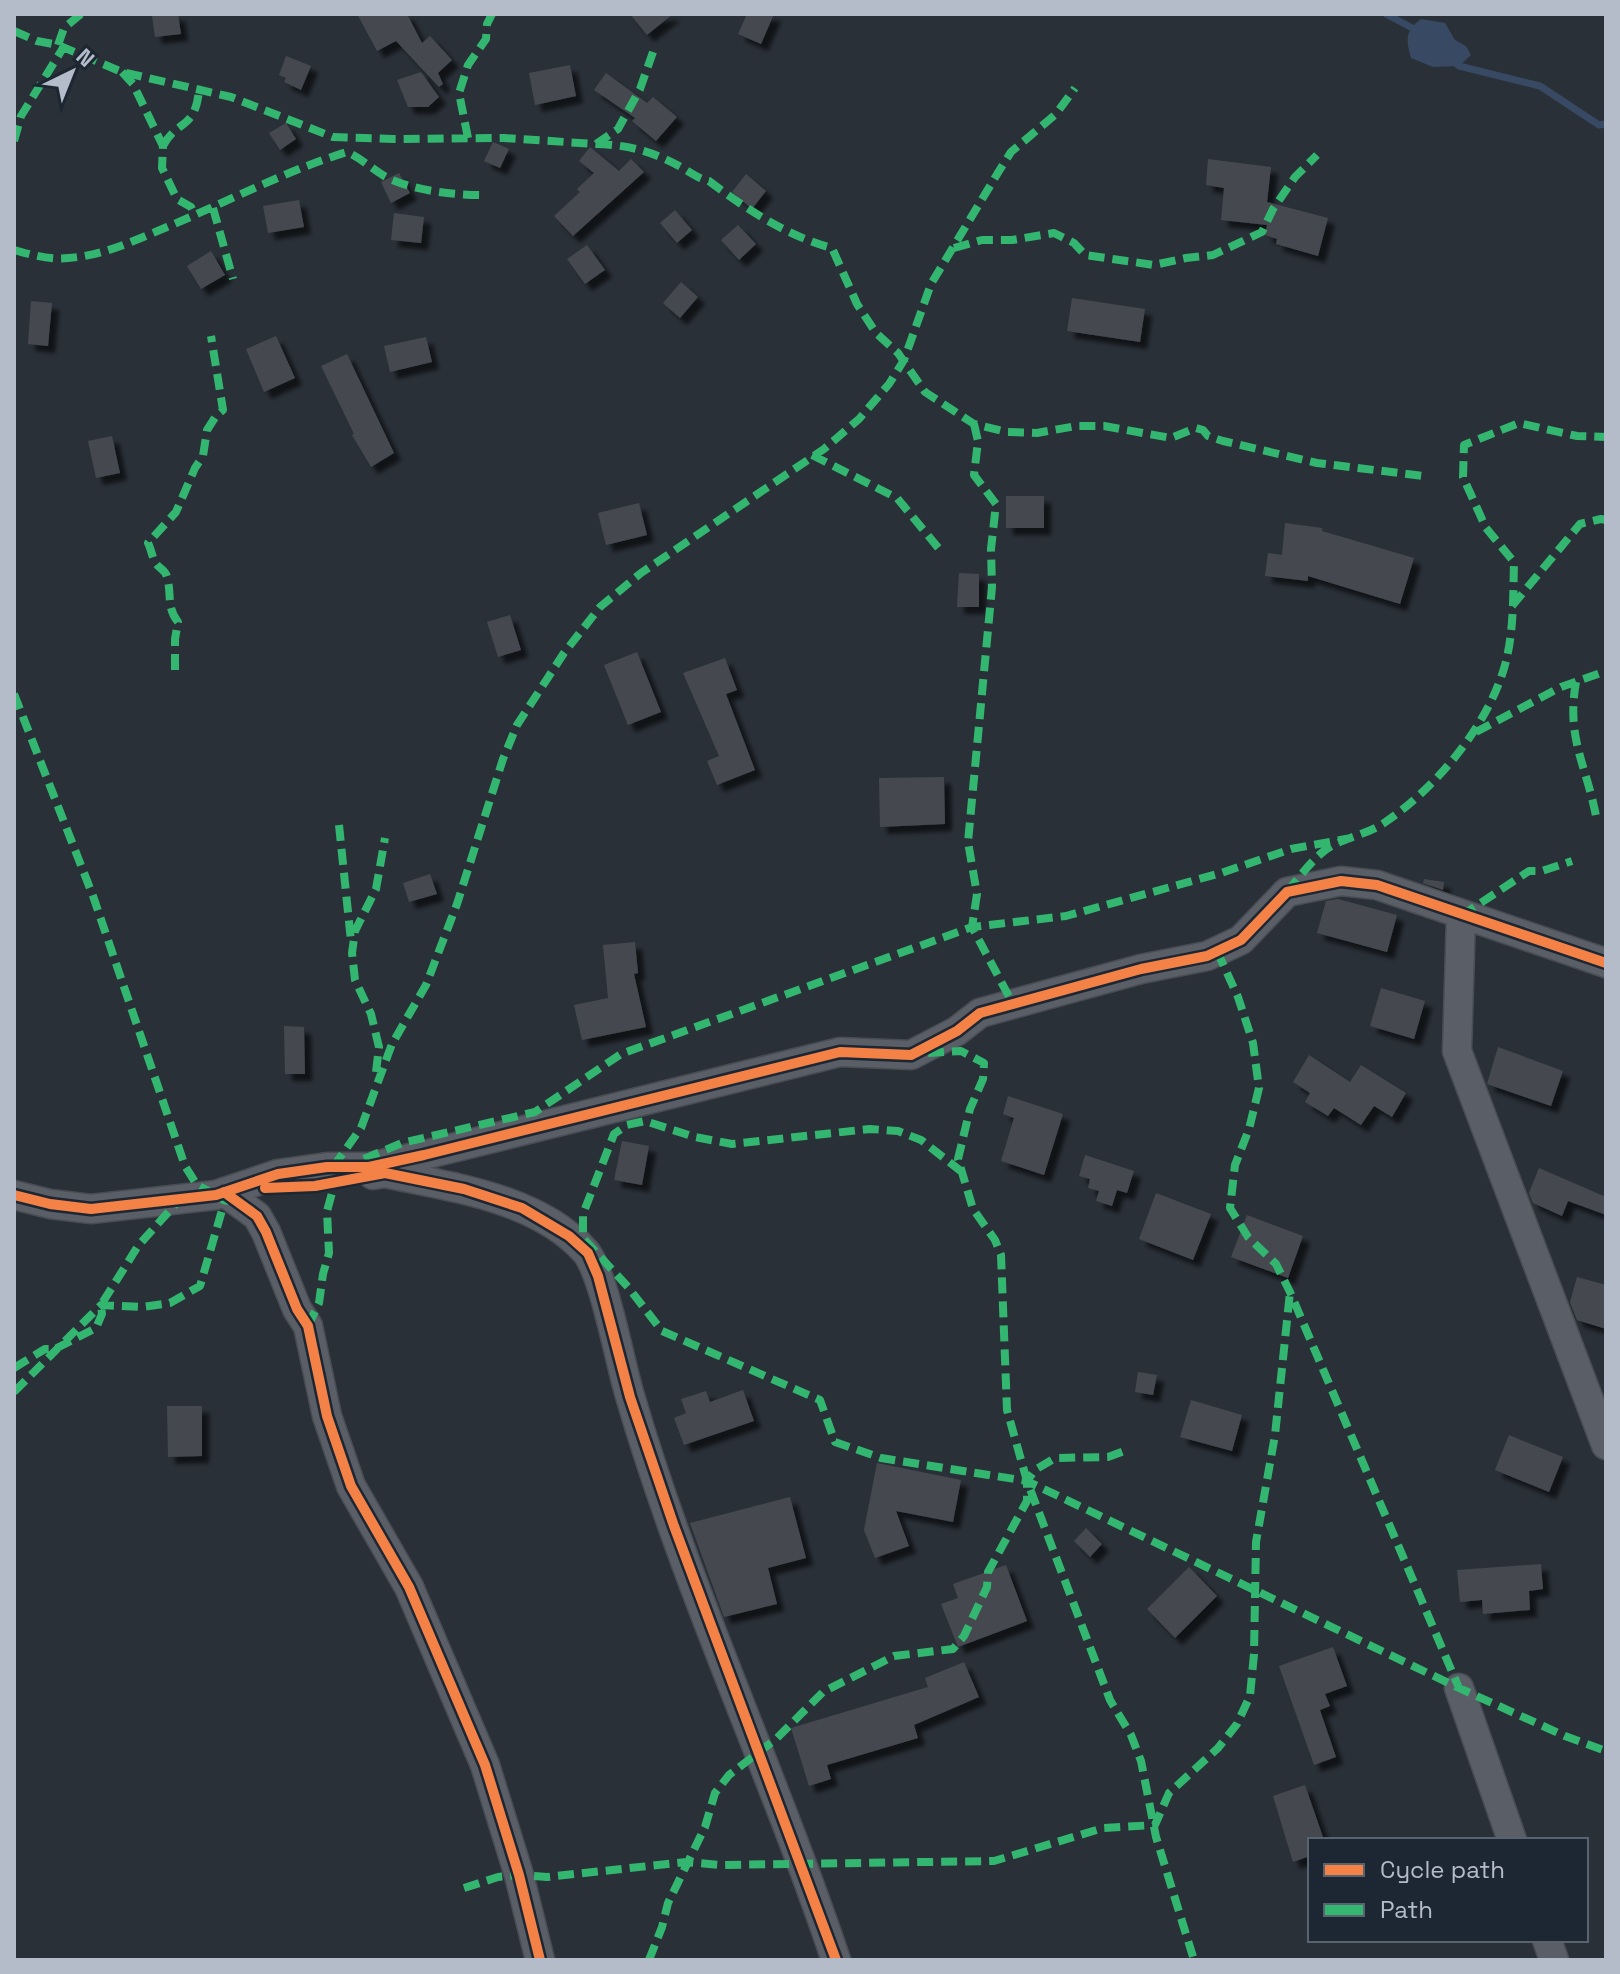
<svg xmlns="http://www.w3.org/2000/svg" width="1620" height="1974" font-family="'Space Grotesk',sans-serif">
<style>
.water{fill:#384963}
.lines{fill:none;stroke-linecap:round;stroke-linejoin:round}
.stream{stroke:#384963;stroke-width:7}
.building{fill:#444950;filter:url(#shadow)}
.minor-casing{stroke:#484c53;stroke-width:31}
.minor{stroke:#5a5e66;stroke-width:28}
.quiet{stroke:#33b770;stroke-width:8;stroke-dasharray:16 8;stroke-linecap:butt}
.cycleway-casing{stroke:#1d2633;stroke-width:15}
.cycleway{stroke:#f48246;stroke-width:10}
</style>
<defs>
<filter id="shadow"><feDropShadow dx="7" dy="7" stdDeviation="2" flood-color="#0009"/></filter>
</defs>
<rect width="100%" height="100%" fill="#2a3038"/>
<path class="water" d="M 1421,19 L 1445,23 L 1455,40 L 1466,46 L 1471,55 L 1459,66 L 1433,67 L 1411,58 C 1406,39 1405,31 1421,19 Z"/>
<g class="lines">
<path class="stream" d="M 1386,14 L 1416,30
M 1453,61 L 1459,66 L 1540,86 L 1599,125 L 1606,124"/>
</g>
<path class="building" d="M 178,14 L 181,34 L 155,37 L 152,16 Z
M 357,14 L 407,14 L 422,43 L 430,36 L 452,60 L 438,73 L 443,84 L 439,87 L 396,41 L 377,51 Z
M 630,14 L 673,14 L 647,35 Z
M 747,14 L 774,14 L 761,44 L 738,34 Z
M 286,56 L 311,66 L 301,90 L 284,82 L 286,78 L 279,75 Z
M 570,65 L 576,96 L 535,105 L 529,73 Z
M 421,72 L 439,97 L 428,107 L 408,107 L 397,80 Z
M 606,73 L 647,103 L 653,97 L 677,117 L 656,141 L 632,121 L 635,118 L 594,90 Z
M 286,123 L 296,139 L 280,150 L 269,133 Z
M 493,142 L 509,149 L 500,168 L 484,161 Z
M 590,147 L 619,171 L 631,159 L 644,172 L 573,236 L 554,216 L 580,192 L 577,189 L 594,173 L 579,161 Z
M 1208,159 L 1271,167 L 1267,202 L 1328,218 L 1318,256 L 1276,244 L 1277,239 L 1265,235 L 1267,225 L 1221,220 L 1224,188 L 1206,185 Z
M 399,173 L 410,193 L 391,203 L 381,182 Z
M 746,174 L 766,191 L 752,209 L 732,192 Z
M 299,200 L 304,227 L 268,233 L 263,206 Z
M 675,210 L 692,230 L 677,243 L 660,223 Z
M 394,213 L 424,217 L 421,243 L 391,240 Z
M 738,225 L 756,244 L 739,260 L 721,240 Z
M 587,245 L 605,270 L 585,284 L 567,259 Z
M 211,251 L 225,275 L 201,289 L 187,266 Z
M 681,282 L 698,297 L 680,318 L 663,303 Z
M 1072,298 L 1145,309 L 1140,342 L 1067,331 Z
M 31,301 L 52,303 L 48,346 L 28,344 Z
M 276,336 L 295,378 L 264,392 L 246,349 Z
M 426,337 L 432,362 L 390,372 L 384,346 Z
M 347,354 L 394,453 L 371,467 L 352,435 L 354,434 L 321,366 Z
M 112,436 L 120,473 L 96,478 L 88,441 Z
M 1006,496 L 1044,496 L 1044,528 L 1006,528 Z
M 639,503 L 647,535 L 606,545 L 598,513 Z
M 1285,523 L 1322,528 L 1322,531 L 1414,558 L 1400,604 L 1308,576 L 1308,581 L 1265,576 L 1268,553 L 1282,555 Z
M 959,573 L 979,574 L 979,607 L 957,607 Z
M 510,615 L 521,650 L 498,657 L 487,622 Z
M 637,652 L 661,712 L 628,725 L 604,665 Z
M 725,658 L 737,690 L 726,694 L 755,770 L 717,785 L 707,761 L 719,756 L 683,673 Z
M 944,777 L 945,824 L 880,827 L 879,778 Z
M 430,874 L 437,894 L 409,902 L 403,883 Z
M 1424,879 L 1444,882 L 1443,890 L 1423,883 Z
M 1338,899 L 1397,915 L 1387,952 L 1317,933 L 1326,901 Z
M 635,942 L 638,973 L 634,974 L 646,1027 L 582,1040 L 574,1005 L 608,998 L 603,945 Z
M 1381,988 L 1425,1001 L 1414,1039 L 1370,1026 Z
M 284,1026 L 304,1027 L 305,1074 L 285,1074 Z
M 1498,1047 L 1563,1071 L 1551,1106 L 1487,1084 Z
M 1309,1055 L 1350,1082 L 1361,1065 L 1406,1093 L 1392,1117 L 1374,1106 L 1361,1125 L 1334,1108 L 1328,1116 L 1305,1102 L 1310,1093 L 1293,1082 Z
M 1008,1096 L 1063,1114 L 1044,1175 L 1001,1161 L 1014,1118 L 1003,1114 Z
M 622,1141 L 649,1146 L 642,1185 L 614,1180 Z
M 1085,1155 L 1134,1171 L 1127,1193 L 1117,1190 L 1112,1206 L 1096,1201 L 1099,1191 L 1088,1188 L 1090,1179 L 1079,1176 Z
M 1539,1168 L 1606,1197 L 1606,1215 L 1568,1201 L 1562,1216 L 1533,1203 L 1529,1193 Z
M 1156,1193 L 1211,1214 L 1193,1260 L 1139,1239 Z
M 1247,1215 L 1303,1236 L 1288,1278 L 1231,1257 Z
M 1577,1277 L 1606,1285 L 1606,1329 L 1577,1320 L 1570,1302 Z
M 1138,1372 L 1157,1375 L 1153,1395 L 1135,1392 Z
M 743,1390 L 754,1421 L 684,1445 L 674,1418 L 686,1413 L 681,1399 L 706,1391 L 710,1402 Z
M 1191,1400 L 1242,1415 L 1232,1451 L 1180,1437 Z
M 167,1406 L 202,1406 L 202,1456 L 168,1457 Z
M 1509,1435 L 1563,1457 L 1549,1492 L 1495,1470 Z
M 877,1463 L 961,1480 L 953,1522 L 896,1511 L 909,1546 L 875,1558 L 864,1530 Z
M 790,1497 L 806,1558 L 768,1568 L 777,1604 L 724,1617 L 690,1523 Z
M 1086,1528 L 1102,1544 L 1090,1557 L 1074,1541 Z
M 1541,1564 L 1543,1589 L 1529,1591 L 1530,1610 L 1483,1614 L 1482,1600 L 1460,1602 L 1457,1570 Z
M 1006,1565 L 1027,1621 L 958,1647 L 941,1604 L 958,1598 L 953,1584 Z
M 1189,1567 L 1217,1596 L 1175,1638 L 1147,1609 Z
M 1333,1647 L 1347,1686 L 1325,1694 L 1330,1706 L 1320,1710 L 1336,1757 L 1314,1765 L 1279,1666 Z
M 964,1662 L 979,1697 L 914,1725 L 918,1738 L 827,1765 L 831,1779 L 809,1786 L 791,1728 L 928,1687 L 925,1678 Z
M 1305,1785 L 1324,1840 L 1310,1840 L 1310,1856 L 1293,1862 L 1273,1796 Z"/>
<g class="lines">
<defs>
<path id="minor" d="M 1461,916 L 1457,1051 L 1606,1445
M 373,1175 L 385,1173 C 451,1187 538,1198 585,1251 C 604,1272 620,1364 630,1396 C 686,1588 772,1770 836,1960
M 224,1192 L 257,1216 L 266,1232 L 297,1309 L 308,1326 L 327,1416 L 351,1486 L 409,1587 L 485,1765 L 519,1875 L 540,1960
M 14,1195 L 50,1204 L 91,1209 L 216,1195 L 278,1174 L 327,1167 L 369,1167 L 424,1155 L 840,1052 L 911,1055 L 957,1031 L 980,1013 L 1141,969 L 1207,956 L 1241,940 L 1287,892 L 1341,881 L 1377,885 L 1606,963
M 1459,1688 L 1512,1840
M 1547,1940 L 1554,1960"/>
</defs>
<use href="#minor" class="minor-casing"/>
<use href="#minor" class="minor"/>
<path class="quiet" d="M 14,31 L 37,41 L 58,45 L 122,72 L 231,97 L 333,137 L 393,139 L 504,138 L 596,144 L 618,129 L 640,89 L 653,52
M 58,45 L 64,28 L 81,14
M 122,72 L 133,84 L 163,146 L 162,168 L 177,199 L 191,207 L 195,215
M 468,138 L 459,93 L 468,65 L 486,39 L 487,24 L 492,14
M 14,141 L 21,116 L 63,48
M 596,144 C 629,145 651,151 681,167 C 691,173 697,178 709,181 C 746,209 787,236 832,248 L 857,304 L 876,333 L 898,353 L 925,392 L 974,424 L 1007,432 L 1037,433 L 1076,426 L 1104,426 L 1171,438 L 1196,428 L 1203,430 L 1208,436 L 1223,441 L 1317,463 L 1424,476
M 163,146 C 177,119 196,130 199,89
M 213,208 L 233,279
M 954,248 L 982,240 L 1012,240 L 1054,233 L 1074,243 L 1085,255 L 1154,265 L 1186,258 L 1213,255 L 1262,232 L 1273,209 L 1295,177 L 1317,155
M 14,250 C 32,255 50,260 68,258 C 102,256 136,240 167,227 C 227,202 285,171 347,152 C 363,159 375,172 390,179 C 417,191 454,195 483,195
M 974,424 L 978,441 L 974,475 L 996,504 L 991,549 L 992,587 L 968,842 L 977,894 L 972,927 L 1013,1004
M 812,455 L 897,498 L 940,550
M 1512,606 L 1580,524 L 1601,519 L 1606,520
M 175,670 L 175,639 L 178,622 C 166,607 172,594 167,577 C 165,569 159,569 155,562 C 152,556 151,549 148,543 L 176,512 L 195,468 L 203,456 L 207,430 L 216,416 L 223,410 L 211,336
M 1576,682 C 1566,738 1586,764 1596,816
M 14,694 L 93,896 L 185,1166 L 197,1185 L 214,1194
M 1476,732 L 1561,687 L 1606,671
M 339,825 L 351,941
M 1287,892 C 1298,879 1310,862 1324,851 C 1341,838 1366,835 1384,823 C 1436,788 1488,726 1505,665 C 1514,632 1513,597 1514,562 L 1486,528 L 1463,477 L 1464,445 L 1519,423 L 1577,436 L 1606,437
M 1461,916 L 1529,871 L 1542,871 L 1572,861
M 1217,951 L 1238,997 L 1253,1043 L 1259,1088 L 1249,1129 L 1235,1165 L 1230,1208 L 1248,1237 L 1276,1264 L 1290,1292 L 1459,1688
M 928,1053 L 961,1051 L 984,1063 L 983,1079 L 970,1109 L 958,1159 L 973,1209 L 995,1240 L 1001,1255 L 1007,1410 L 1027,1481 L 1065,1581 L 1110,1700 L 1131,1735 L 1141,1761 L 1156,1837 L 1194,1960
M 376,1072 L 379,1047 L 371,1014 L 355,980 L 352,953 L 355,931 L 376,889 L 385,838
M 364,1159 L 402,1143 L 535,1112 L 621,1054 L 972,927 L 1066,916 L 1221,873 L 1291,849 L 1351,838
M 333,1167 L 361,1128 L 392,1044 L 426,985 L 457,904 L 503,759 L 517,725 L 564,653 L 600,607 L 641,573 L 824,449 L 859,419 L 889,384 L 904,360 L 931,284 L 999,171 L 1011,152 L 1056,114 L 1075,88
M 962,1172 L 921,1140 L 898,1131 L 870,1129 L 732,1144 L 695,1137 L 645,1121 L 627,1125 L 614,1134 L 583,1214 L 583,1238 L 628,1287 L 662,1331 L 820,1400 L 835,1442 L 881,1458 L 1027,1481 L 1459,1688 L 1565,1736 L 1606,1751
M 308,1326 L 319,1303 L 323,1274 L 329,1253 L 327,1211 L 335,1182
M 14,1368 L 45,1349 L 55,1349 L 96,1328 L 102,1314 L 101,1305 L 138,1246 L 180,1199
M 14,1392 L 101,1305 L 142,1307 L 170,1303 L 200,1286 L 227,1193
M 464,1888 L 498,1877 L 519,1875 L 547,1877 L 686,1862 L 720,1865 L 994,1861 L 1103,1828 L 1155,1825 L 1169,1793 L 1218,1748 L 1237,1724 L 1250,1696 L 1254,1654 L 1256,1542 L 1275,1435 L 1290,1292
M 649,1960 L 662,1927 L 668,1903 L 705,1827 L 715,1793 L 729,1775 L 776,1739 L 823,1692 L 894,1656 L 953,1649 L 964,1636 L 987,1587 L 988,1572 L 1027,1501 L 1027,1481 L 1035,1470 L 1055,1458 L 1108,1457 L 1124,1451"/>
<defs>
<path id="cycleway" d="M 265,1188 L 315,1186 L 385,1173 L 464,1189 L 522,1208 L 569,1236 L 588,1253 L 598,1276 L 630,1397 L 674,1526 L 836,1960
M 224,1192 L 257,1216 L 266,1232 L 297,1309 L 308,1326 L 327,1416 L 351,1486 L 409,1587 L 485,1765 L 519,1875 L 540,1960
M 14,1195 L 50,1204 L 91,1209 L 216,1195 L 278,1174 L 327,1167 L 369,1167 L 424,1155 L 840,1052 L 911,1055 L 957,1031 L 980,1013 L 1141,969 L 1207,956 L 1241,940 L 1287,892 L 1341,881 L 1377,885 L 1606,963"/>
</defs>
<use href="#cycleway" class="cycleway-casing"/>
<use href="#cycleway" class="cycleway"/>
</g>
<rect width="1620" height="1974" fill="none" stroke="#b4bcc9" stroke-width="32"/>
<rect x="1308" y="1838" width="280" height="104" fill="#1d2633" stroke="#59626f" stroke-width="2"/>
<rect x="1324" y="1864" width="40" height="12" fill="#f48246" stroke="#59626f" stroke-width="2"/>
<text x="1380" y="1878" font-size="24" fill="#b4bcc9">Cycle path</text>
<rect x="1324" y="1904" width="40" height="12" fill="#33b770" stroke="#59626f" stroke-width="2"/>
<text x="1380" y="1918" font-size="24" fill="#b4bcc9">Path</text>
<g transform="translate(72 72) rotate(43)" stroke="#1d2633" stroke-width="6" paint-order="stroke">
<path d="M0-6L14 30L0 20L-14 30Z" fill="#b4bcc9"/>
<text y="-12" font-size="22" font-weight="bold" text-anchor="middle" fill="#b4bcc9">N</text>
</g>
</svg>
